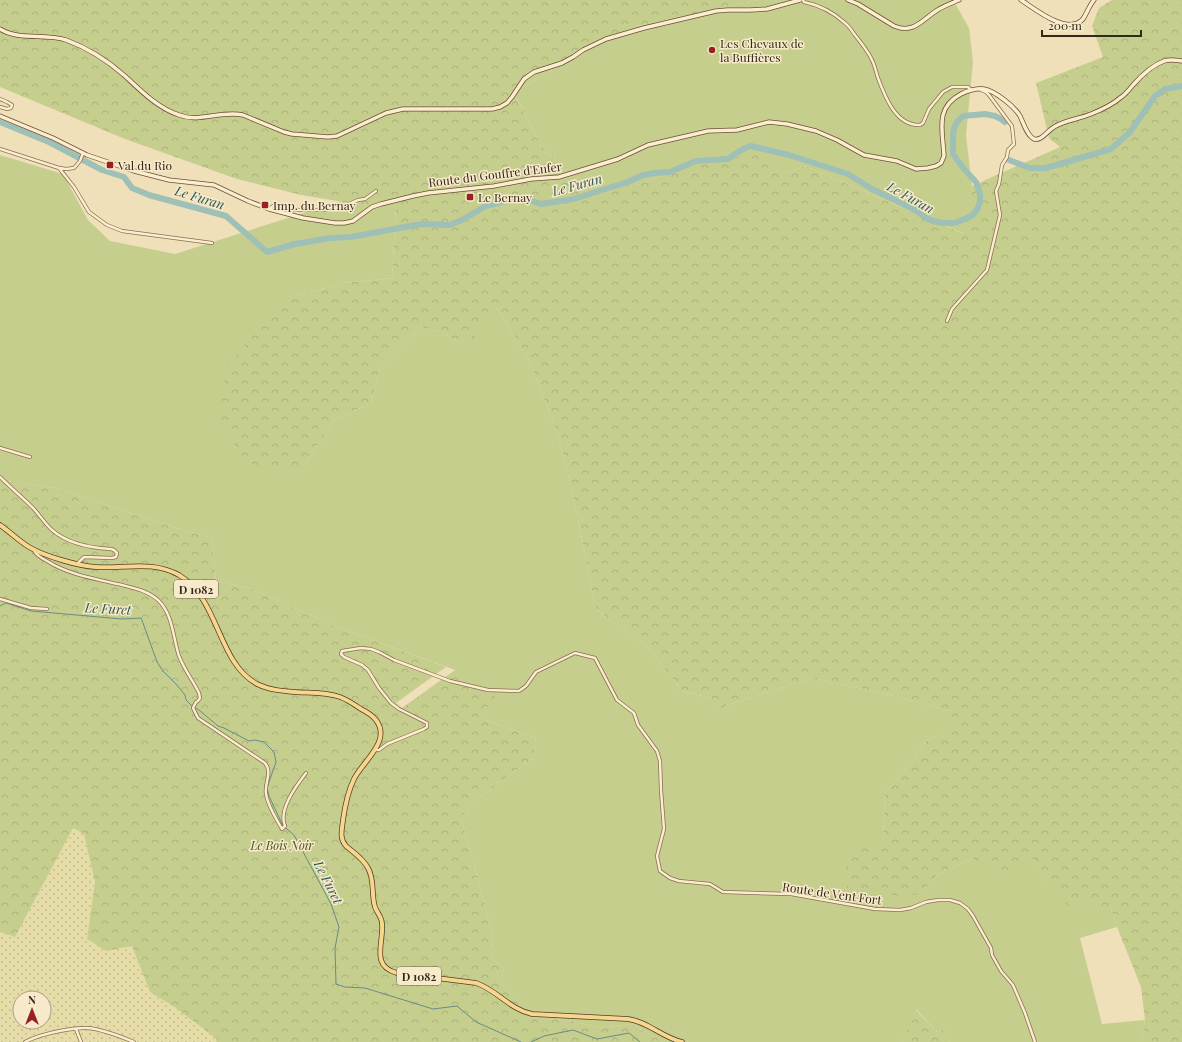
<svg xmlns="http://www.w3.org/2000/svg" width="1182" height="1042" font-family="'Playfair Display',serif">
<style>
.farmland{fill:url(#farmland-dots);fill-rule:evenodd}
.green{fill:#c6ce8e}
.forest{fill:url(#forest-crowns)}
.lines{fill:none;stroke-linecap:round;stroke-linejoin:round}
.stream{stroke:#678d84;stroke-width:1}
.river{stroke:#9fc0b6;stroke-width:6}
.street-casing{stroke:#876f54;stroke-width:4}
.secondary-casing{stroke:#695037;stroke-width:5}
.primary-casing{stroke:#543d29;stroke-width:5.5}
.street{stroke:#fbedcd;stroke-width:2.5}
.secondary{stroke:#fbedcd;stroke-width:3.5}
.primary{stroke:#f7d78e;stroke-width:4}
.poi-dot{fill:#992121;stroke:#f7eaca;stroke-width:1.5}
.labels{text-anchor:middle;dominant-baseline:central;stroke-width:3;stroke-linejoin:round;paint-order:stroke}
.shield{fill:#f7eaca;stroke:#6f624f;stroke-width:1}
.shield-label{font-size:11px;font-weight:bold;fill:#35271a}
.poi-label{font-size:12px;fill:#35271a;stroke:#f7eaca;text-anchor:start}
.street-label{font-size:12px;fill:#35271a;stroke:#f7eaca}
.park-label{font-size:12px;font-style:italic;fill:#46531f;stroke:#f7eaca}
.water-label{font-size:13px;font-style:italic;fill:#285653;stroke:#f7eaca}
</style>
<defs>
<pattern id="farmland-dots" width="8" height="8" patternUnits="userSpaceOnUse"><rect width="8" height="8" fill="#e6dca7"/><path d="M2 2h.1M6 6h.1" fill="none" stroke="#c6bd8f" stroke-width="1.8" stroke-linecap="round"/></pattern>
<pattern id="forest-crowns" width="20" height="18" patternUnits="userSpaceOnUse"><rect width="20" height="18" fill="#c6ce8e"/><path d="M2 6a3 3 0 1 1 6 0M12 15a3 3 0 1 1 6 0" fill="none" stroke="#abb17a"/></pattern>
</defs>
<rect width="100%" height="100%" fill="#f0e0ba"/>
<path class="farmland" d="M 73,828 L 84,834 L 95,882 L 87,939 L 106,951 L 132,946 L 150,992 L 176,1008 L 218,1039 L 216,1042 L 0,1042 L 0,932 L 15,937 ZM 20,998 L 44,998 L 44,1022 L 20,1022 Z"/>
<path class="green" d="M 759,0 L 953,0 L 969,28 L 973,62 L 966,135 L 972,186 L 965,234 L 805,166 L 787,173 L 696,163 L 638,185 L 632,181 L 578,191 L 565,170 L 541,146 L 514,92 L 577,56 L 637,26 Z
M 0,155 L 63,174 L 88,220 L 110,241 L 175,254 L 341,201 L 368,206 L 396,203 L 392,278 L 343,283 L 298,296 L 291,296 L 305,465 L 334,420 L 371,403 L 381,365 L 421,327 L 441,332 L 460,343 L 496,307 L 528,358 L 556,429 L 571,485 L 596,609 L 650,649 L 681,690 L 713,699 L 717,712 L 727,705 L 812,678 L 895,696 L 949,711 L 949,730 L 927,740 L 909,766 L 885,793 L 883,842 L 921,894 L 937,875 L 973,858 L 1032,857 L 1046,883 L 1092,899 L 1111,909 L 1117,927 L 1080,938 L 1102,1024 L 1145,1020 L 1141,1042 L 950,1042 L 943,1029 L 937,1032 L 916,1009 L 902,1042 L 663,1042 L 632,1024 L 599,1028 L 569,1020 L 525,1017 L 517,1001 L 501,983 L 504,968 L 492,959 L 493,936 L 461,817 L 479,798 L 533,758 L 536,738 L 479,718 L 455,670 L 340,628 L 252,589 L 216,581 L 212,538 L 176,528 L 54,488 L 0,480 Z"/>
<path class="forest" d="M 0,0 L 759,0 L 637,26 L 577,56 L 514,92 L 541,146 L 565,170 L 578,191 L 632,181 L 638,185 L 696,163 L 765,152 L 787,173 L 805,166 L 964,234 L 972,186 L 1060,147 L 1049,138 L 1036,83 L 1103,57 L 1092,26 L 1099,8 L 1112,0 L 1182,0 L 1182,1042 L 1141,1042 L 1145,1020 L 1141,987 L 1117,927 L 1111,909 L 1098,910 L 1092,899 L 1069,907 L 1046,883 L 1032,858 L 1007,881 L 973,858 L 937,875 L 921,894 L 900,896 L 847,890 L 846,855 L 883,842 L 885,793 L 909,766 L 927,740 L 948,730 L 949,711 L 895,696 L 812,678 L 727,705 L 717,713 L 713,699 L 681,690 L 650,649 L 596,609 L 571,485 L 556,429 L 528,358 L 496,307 L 471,342 L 460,343 L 441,332 L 421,327 L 381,365 L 371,403 L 334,420 L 305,465 L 273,469 L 246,463 L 220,422 L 226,367 L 282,300 L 291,296 L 298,296 L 343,283 L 392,278 L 396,203 L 368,206 L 301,195 L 237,179 L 125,139 L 0,87 Z
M 0,480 L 54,488 L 176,528 L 212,538 L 216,581 L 252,589 L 340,628 L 446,667 L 396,703 L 402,708 L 455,670 L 495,696 L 479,718 L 536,738 L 533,758 L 479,798 L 461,817 L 493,936 L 492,959 L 504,968 L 501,983 L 517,1001 L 525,1017 L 569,1020 L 599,1028 L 632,1024 L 663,1042 L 216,1042 L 217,1039 L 176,1008 L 150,992 L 132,946 L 106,951 L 87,939 L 95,882 L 84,834 L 73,828 L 15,937 L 0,932 Z
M 915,1009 L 937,1032 L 943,1029 L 950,1042 L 902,1042 Z"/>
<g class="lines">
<path class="stream" d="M 0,606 L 6,603 L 31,611 L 122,619 L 141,618 L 143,623 L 157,662 L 163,671 L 176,684 L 185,695 L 186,700 L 192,706 L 199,710 L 218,726 L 224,728 L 249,741 L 255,740 L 264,742 L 274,752 L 276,762 L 267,788 L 269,796 L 283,826 L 294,835 L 331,904 L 339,927 L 335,948 L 336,984 L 345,987 L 365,988 L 433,1009 L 457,1006 L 476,1022 L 521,1042
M 531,1042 L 544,1036 L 573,1030 L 597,1039 L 629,1033 L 640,1042"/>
<path class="river" d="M 0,122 L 49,142 L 102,170 L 124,177 L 132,188 L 149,195 L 226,216 L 267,252 L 295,244 L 330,238 L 351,237 L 410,226 L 423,224 L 450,225 L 462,220 L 486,206 L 505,201 L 529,200 L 541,204 L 574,199 L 605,189 L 628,182 L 643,175 L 655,173 L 670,172 L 696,161 L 728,159 L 743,149 L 751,146 L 789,155 L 848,174 L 872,189 L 917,211 L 924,217 L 933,221 L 943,223 L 954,223 L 960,221 L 973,215 L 978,208 L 980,201 L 980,193 L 976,182 L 964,169 L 953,154 L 953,136 L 954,128 L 957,122 L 963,116 L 985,114 L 995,116 L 1001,119 L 1005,122
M 1009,160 L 1030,168 L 1046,168 L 1111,149 L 1130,132 L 1155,96 L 1165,89 L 1182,86"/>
<defs>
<path id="street" d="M 803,0 L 804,2 C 819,5 834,13 845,23 C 849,26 852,31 855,35 C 861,43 868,51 872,60 C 875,66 876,72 878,78 C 885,97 896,126 920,125 L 923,123 L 929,109 L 943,92 L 952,87 L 968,87 L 971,90
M 0,99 L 7,102 L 12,105 L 11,108 L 7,109 L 0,107
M 0,149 L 59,168 L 74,187 L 89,212 L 107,225 L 122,231 L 212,243
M 60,168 L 66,169 L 74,168 L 80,161 L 83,153
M 269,209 L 273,206 L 298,210 L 318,210 L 340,208 L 358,200 L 365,199 L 376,191
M 947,321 L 952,309 L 987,270 L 1000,215 L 996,191 L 999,184 L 1002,165 L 1007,157 L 1008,150 L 1014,144 L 1012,126 L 989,95 L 986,92 L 981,90
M 0,448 L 30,457
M 0,477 C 10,487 22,497 32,507 C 39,514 45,524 52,530 C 68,544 91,548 111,549 L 114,550 L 117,553 L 116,557 L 112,558 L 84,557 L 77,564
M 33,549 C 36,555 41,558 47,561 C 69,575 96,579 122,585 C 134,588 148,591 158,600 C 173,614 173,638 179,656 C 184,669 193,681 199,693 L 200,698 L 198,701 L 196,702 L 193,708 L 198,718 L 265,763 C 273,773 264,783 266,794 C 268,807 276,818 282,829 L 285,826 C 278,810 296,786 306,773
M 0,599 L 31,608 L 47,609
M 375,750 L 379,750 L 387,744 L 424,729 L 427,727 L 427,723 L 399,709 L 391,703 L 379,688 L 368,670 L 362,665 L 344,657 L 341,654 L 342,651 L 361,648 L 371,649 L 379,652 L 394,660 L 450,681 L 488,690 L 519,691 L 526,686 L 536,672 L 575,653 L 595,658 L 617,700 L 634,713 L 638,725 L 657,751 L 660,761 L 661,790 L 664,829 L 657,856 L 660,871 L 670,878 L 679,881 L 710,884 L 723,892 L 791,894 L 875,909 L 900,910 L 911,908 L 926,902 L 938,900 L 950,900 L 960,903 L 968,909 L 973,916 L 991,948 L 992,955 L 1001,971 L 1013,985 L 1025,1013 L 1035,1042
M 76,1029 L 81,1042
M 25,1042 C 40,1034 79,1025 95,1029 C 109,1032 122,1037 134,1042"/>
<path id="secondary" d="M 848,0 L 858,4 L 894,26 C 913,34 921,21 936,11 C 943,6 952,3 959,0
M 1021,0 C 1035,9 1068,36 1083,19 C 1087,13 1089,6 1094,0
M 0,29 C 20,41 45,33 66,40 C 88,48 108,61 125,76 C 142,92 158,108 179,115 C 200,123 221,110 243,115 L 284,132 L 292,134 L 328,137 L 337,136 L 386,113 L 403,109 L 492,109 L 500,107 L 507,103 L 512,97 L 524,79 L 534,72 L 562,63 L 573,57 L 583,50 L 606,39 L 644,28 L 716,11 L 728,10 L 750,10 L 767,9 L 800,0
M 0,116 L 53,138 L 87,155 L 134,171 L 169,180 L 214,185 L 248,201 L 269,209 L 303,218 L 335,223 L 344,223 L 353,221 L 372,207 L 381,204 L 413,196 L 428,193 L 494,186 L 531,179 L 559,177 L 618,159 L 648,145 L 708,131 L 737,130 L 769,122 L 787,124 L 816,131 L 837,140 L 864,155 L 897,161 L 916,169 L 928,168 L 936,166 L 941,163 L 944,156 C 943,132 934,108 961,94 C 966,91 977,88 984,89 C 995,91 1014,106 1020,116 C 1023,122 1027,136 1034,139 C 1042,141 1047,131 1054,127 C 1065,120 1079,119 1091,114 C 1101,110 1112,105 1120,98 C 1125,95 1129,90 1133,85 C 1141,76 1153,65 1164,61 C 1170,59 1176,60 1182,61"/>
<path id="primary" d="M 0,525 C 10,532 19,541 29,547 C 44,556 78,566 96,567 C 124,569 152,560 179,575 C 220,600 217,662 257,684 C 269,690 282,691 295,692 C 310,693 327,692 340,697 C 348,700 355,705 361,709 C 367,712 372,715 376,720 C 392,741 363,761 354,779 C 348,791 345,806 343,820 C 342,830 339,838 346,846 C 354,853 363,858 368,868 C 375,880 371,894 375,907 C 377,913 382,917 382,924 C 384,943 370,966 397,973 L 476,983 C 497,990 509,1009 532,1014 L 628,1019 C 649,1022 661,1037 682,1042"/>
</defs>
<use href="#street" class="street-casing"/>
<use href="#secondary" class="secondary-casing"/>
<use href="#primary" class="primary-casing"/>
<use href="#street" class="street"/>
<use href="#secondary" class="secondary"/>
<use href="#primary" class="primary"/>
</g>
<g class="poi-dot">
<circle cx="712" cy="50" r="4"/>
<rect x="106" y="161" width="8" height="8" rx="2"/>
<rect x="466" y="193" width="8" height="8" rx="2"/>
<rect x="261" y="201" width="8" height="8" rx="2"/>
</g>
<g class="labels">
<g class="shield">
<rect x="174" y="580" width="44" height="18" rx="3"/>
<rect x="397" y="967" width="44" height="18" rx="3"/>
</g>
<g class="shield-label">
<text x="196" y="589">D 1082</text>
<text x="419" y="976">D 1082</text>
</g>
<g class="poi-label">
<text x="720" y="43">Les Chevaux de<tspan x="720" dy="14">la Buffières</tspan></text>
<text x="118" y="165">Val du Rio</text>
<text x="478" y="197">Le Bernay</text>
<text x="273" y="205">Imp. du Bernay</text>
</g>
<g class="street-label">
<text transform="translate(495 174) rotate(-7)">Route du Gouffre d'Enfer</text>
<text transform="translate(832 893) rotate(8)">Route de Vent Fort</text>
</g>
<g class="park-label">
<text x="282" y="845">Le Bois Noir</text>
</g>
<g class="water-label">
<text transform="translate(577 184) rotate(-15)">Le Furan</text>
<text transform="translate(200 197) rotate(17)">Le Furan</text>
<text transform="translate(911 197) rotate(29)">Le Furan</text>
<text transform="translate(108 608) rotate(3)">Le Furet</text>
<text transform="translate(329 882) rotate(63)">Le Furet</text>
</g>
</g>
<g transform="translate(32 1010)"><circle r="19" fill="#f7eaca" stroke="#a99c84"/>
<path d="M0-3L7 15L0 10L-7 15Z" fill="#992121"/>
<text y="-6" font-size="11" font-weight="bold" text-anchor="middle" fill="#35271a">N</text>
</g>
<path d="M1042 30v6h99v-6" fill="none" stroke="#35271a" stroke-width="2"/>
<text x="1048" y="30" font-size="12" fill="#35271a" stroke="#f7eaca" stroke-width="3" paint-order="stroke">200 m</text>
</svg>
